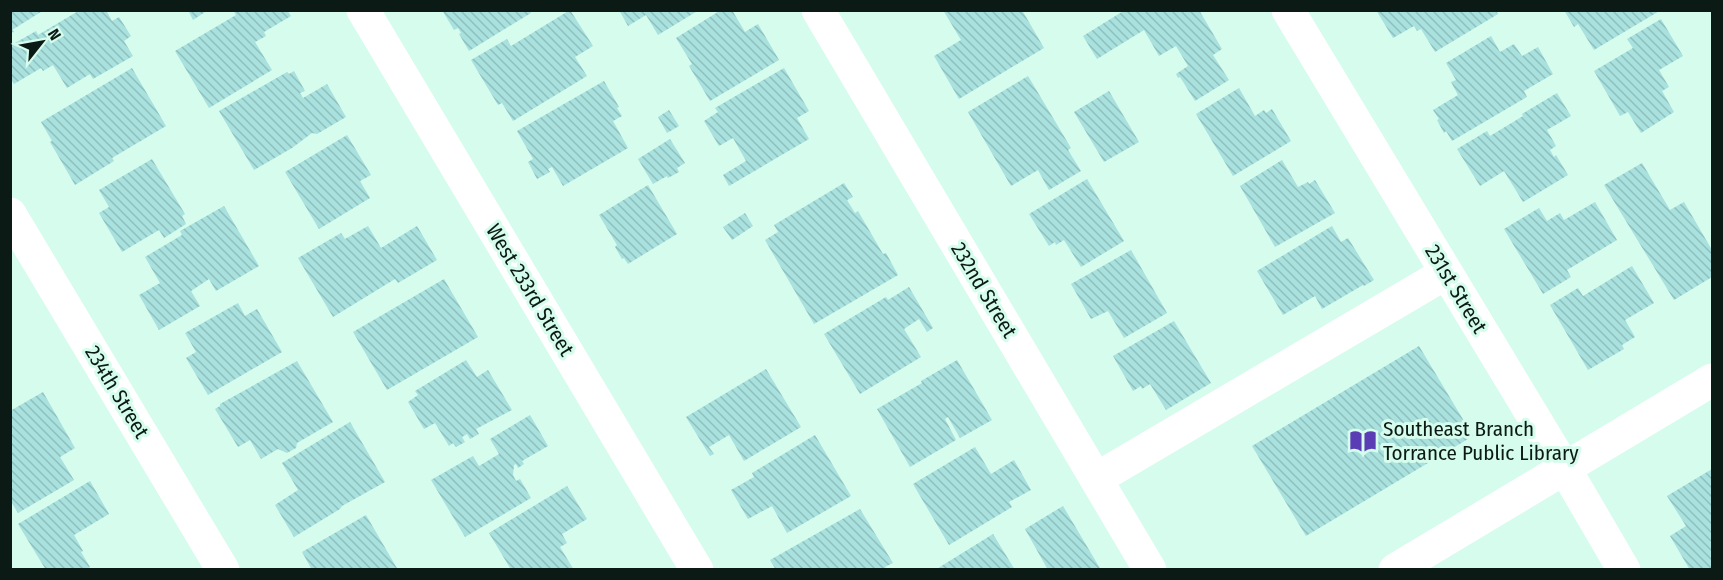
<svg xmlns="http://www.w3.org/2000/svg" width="1723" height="580" font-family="'Fira Sans Condensed',sans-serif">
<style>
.building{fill:url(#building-back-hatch)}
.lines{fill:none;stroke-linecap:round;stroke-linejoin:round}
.minor{stroke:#fff;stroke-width:33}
.major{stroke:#fff;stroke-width:33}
.labels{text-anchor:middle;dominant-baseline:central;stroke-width:6;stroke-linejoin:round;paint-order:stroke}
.street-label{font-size:21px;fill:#0b1a14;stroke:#d5fcec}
.poi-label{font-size:21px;fill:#0b1a14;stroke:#d5fcec;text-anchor:start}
</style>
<defs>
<pattern id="building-back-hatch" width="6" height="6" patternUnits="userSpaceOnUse" patternTransform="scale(1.5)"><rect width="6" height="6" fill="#a8e1de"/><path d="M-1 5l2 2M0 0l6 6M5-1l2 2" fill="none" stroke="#8fc0be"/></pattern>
</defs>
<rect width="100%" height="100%" fill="#d5fcec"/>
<path class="building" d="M 10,10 L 44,10 L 12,30 L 14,32 L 10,33 Z
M 80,10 L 106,10 L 112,21 L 119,17 L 131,36 L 124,41 L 133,56 L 93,79 L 90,74 L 67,88 L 53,65 L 43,71 L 41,68 L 14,84 L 10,78 L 10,46 L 36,31 L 38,35 Z
M 188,10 L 208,10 L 193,20 Z
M 233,10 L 287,10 L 291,16 L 264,32 L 266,36 L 255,42 L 272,70 L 209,108 L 175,51 L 236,15 Z
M 442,10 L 529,10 L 531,13 L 469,51 L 459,34 L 461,33 L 458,28 L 454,30 Z
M 570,10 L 593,46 L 575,57 L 587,76 L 513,121 L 502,103 L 498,105 L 471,60 L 507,39 L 511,46 Z
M 619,10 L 699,10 L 658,35 L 646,15 L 628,26 Z
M 721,10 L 732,10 L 745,32 L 758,24 L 779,60 L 710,101 L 689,66 L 692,64 L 676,38 Z
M 943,10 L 1022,10 L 1044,48 L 959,99 L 934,56 L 961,40 Z
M 1125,10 L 1199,10 L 1222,49 L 1213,55 L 1229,80 L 1195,101 L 1180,77 L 1178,78 L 1176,74 L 1188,66 L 1176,46 L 1159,56 L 1144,30 L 1097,59 L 1083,36 Z
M 1376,10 L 1496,10 L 1498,14 L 1435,52 L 1421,29 L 1417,31 L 1414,26 L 1393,38 Z
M 1564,10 L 1661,10 L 1594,50 L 1578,24 L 1574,27 Z
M 1661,19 L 1683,56 L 1659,70 L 1669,87 L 1662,91 L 1674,112 L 1641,133 L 1628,112 L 1620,116 L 1594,71 L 1633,48 L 1627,39 Z
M 1491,36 L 1500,52 L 1514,44 L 1522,56 L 1538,47 L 1553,74 L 1524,91 L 1527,97 L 1452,141 L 1446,131 L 1444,133 L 1437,120 L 1439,119 L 1433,110 L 1458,95 L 1451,82 L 1456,80 L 1446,63 Z
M 132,68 L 166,126 L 112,158 L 114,161 L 75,185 L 50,142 L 52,141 L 41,122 Z
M 784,68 L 809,111 L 797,118 L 809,139 L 729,186 L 723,175 L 746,161 L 733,138 L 719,146 L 704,121 L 718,112 L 715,108 Z
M 294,71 L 305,91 L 300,93 L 303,98 L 327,84 L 346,117 L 317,134 L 312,133 L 292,148 L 254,170 L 219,111 L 287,72 L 289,74 Z
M 1028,76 L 1071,148 L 1068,150 L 1081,171 L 1049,190 L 1038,170 L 1011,186 L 968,112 Z
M 604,81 L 619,107 L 617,108 L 622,116 L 613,121 L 628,148 L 563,186 L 552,167 L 548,169 L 550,172 L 537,179 L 528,162 L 533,159 L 517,131 Z
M 1239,88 L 1255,116 L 1264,110 L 1266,113 L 1272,109 L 1291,141 L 1233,176 L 1196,114 Z
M 1109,91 L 1139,142 L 1104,162 L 1074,112 Z
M 1557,93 L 1571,116 L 1547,130 L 1556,146 L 1550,150 L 1554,157 L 1556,155 L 1568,175 L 1523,202 L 1504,171 L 1480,186 L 1457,149 L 1487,131 L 1490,136 L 1523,116 L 1522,114 Z
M 669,110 L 679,126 L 667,133 L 658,117 Z
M 347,135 L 371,175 L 360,181 L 370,198 L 319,229 L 285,172 Z
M 670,139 L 685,163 L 677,168 L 679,172 L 668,178 L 667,176 L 653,184 L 638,159 Z
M 152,159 L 185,214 L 182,216 L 186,224 L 164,238 L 159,230 L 122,252 L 99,213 L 109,207 L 99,190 Z
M 1282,160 L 1298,187 L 1308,182 L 1309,184 L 1315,180 L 1335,213 L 1275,247 L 1240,186 Z
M 1642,163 L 1670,210 L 1684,202 L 1712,250 L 1712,277 L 1674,300 L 1604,185 Z
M 1087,179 L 1124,241 L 1081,267 L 1064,240 L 1056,245 L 1055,242 L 1049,246 L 1029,214 Z
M 844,183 L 853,197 L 847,200 L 855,213 L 858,211 L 883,254 L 886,253 L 898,275 L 814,324 L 765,240 L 778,232 L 774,225 Z
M 648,185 L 677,234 L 628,264 L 624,258 L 622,259 L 615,247 L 617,245 L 599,215 Z
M 1595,202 L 1617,240 L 1567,270 L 1571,277 L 1543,294 L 1504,229 L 1539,208 L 1547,221 L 1560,213 L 1564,220 Z
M 224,206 L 259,266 L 216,291 L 209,279 L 191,291 L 200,306 L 159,330 L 139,295 L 160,283 L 145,257 L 182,235 L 180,231 Z
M 745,213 L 753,226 L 732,240 L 723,227 Z
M 368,226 L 381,248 L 417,226 L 437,260 L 398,283 L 395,279 L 333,317 L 298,258 L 341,233 L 345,239 Z
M 1332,226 L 1341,242 L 1348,238 L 1374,280 L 1364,286 L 1363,285 L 1322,309 L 1315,296 L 1283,315 L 1257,271 Z
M 1131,250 L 1167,313 L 1124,338 L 1108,311 L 1091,319 L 1071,284 Z
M 1632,266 L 1654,303 L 1625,320 L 1635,337 L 1622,345 L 1624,349 L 1588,370 L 1550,305 L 1578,288 L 1583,296 Z
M 444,279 L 478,337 L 387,390 L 353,332 Z
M 909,287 L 933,328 L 927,332 L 919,319 L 904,329 L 921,357 L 860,394 L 824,334 L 886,297 L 888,300 Z
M 238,303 L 245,316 L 257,309 L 282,352 L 208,395 L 186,358 L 196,352 L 185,333 Z
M 1174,321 L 1211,383 L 1166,410 L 1150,384 L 1142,389 L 1141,386 L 1133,391 L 1113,356 Z
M 1419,346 L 1473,436 L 1306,536 L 1252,446 Z
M 466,360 L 477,377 L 488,370 L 512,410 L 476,429 L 479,434 L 470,439 L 467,434 L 462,437 L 465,442 L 456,447 L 453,443 L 449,446 L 435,423 L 424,429 L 408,402 L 418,395 L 415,391 Z
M 957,360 L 992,420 L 960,438 L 948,417 L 945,419 L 956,440 L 910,467 L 877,409 L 922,383 L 921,381 Z
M 297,361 L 333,422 L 297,443 L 296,448 L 287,453 L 278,449 L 261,459 L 250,440 L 238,447 L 215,409 L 220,406 L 220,404 Z
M 766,369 L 801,427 L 744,461 L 729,435 L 709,447 L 714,454 L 710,456 L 686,417 Z
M 43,392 L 75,448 L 60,457 L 74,480 L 18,513 L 10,500 L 10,411 Z
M 530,415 L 548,446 L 522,461 L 524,464 L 518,468 L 516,464 L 514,465 L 513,475 L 516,481 L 520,479 L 531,498 L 465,537 L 431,480 L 473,456 L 479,466 L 499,454 L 490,439 Z
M 350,422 L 385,482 L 342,506 L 340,509 L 294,537 L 275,505 L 298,490 L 282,463 Z
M 815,435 L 851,496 L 787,533 L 772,506 L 748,519 L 731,490 L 754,477 L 752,473 Z
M 975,447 L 991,474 L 1014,460 L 1031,490 L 1009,502 L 1012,507 L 949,545 L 913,484 Z
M 1712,469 L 1712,570 L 1690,570 L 1670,536 L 1686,526 L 1667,496 Z
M 90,481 L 109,514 L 74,535 L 83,551 L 81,552 L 90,567 L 86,570 L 46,570 L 18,524 Z
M 567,486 L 587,519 L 562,534 L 567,543 L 560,547 L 574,570 L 507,570 L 510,568 L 489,533 Z
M 1063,506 L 1101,570 L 1048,570 L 1025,529 Z
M 860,509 L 893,563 L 885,567 L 887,570 L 776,570 L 770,560 Z
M 366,515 L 398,570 L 312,570 L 302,552 Z
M 993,534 L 1015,570 L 935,570 Z"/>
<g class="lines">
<path class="minor" d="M 363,10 L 697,570
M 818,10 L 1150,570
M 1288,10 L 1565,469 L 1624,570
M 10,214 L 223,570
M 1096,479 L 1446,273"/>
<path class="major" d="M 1395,570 L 1712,380"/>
</g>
<defs>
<symbol id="library-bare" viewBox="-9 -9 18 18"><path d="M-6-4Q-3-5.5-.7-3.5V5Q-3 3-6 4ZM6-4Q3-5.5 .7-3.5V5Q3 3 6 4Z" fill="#5a3db5" stroke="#d5fcec" stroke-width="2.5" paint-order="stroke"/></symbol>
</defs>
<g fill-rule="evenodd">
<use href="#library-bare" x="1344" y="422" width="38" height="38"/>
</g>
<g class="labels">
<g class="street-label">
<text transform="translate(1456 289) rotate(59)">231st Street</text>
<text transform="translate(530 290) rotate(59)">West 233rd Street</text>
<text transform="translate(984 290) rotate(59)">232nd Street</text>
<text transform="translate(117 392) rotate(59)">234th Street</text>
</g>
<g class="poi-label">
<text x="1383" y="429">Southeast Branch<tspan x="1383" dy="24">Torrance Public Library</tspan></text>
</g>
</g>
<rect width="1723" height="580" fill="none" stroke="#0b1a14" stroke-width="24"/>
<g transform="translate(42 42) rotate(59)" stroke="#d5fcec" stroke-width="4.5" paint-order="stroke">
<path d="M0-4.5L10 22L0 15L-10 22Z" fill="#0b1a14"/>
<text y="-9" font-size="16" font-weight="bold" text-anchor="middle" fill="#0b1a14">N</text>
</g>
</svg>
